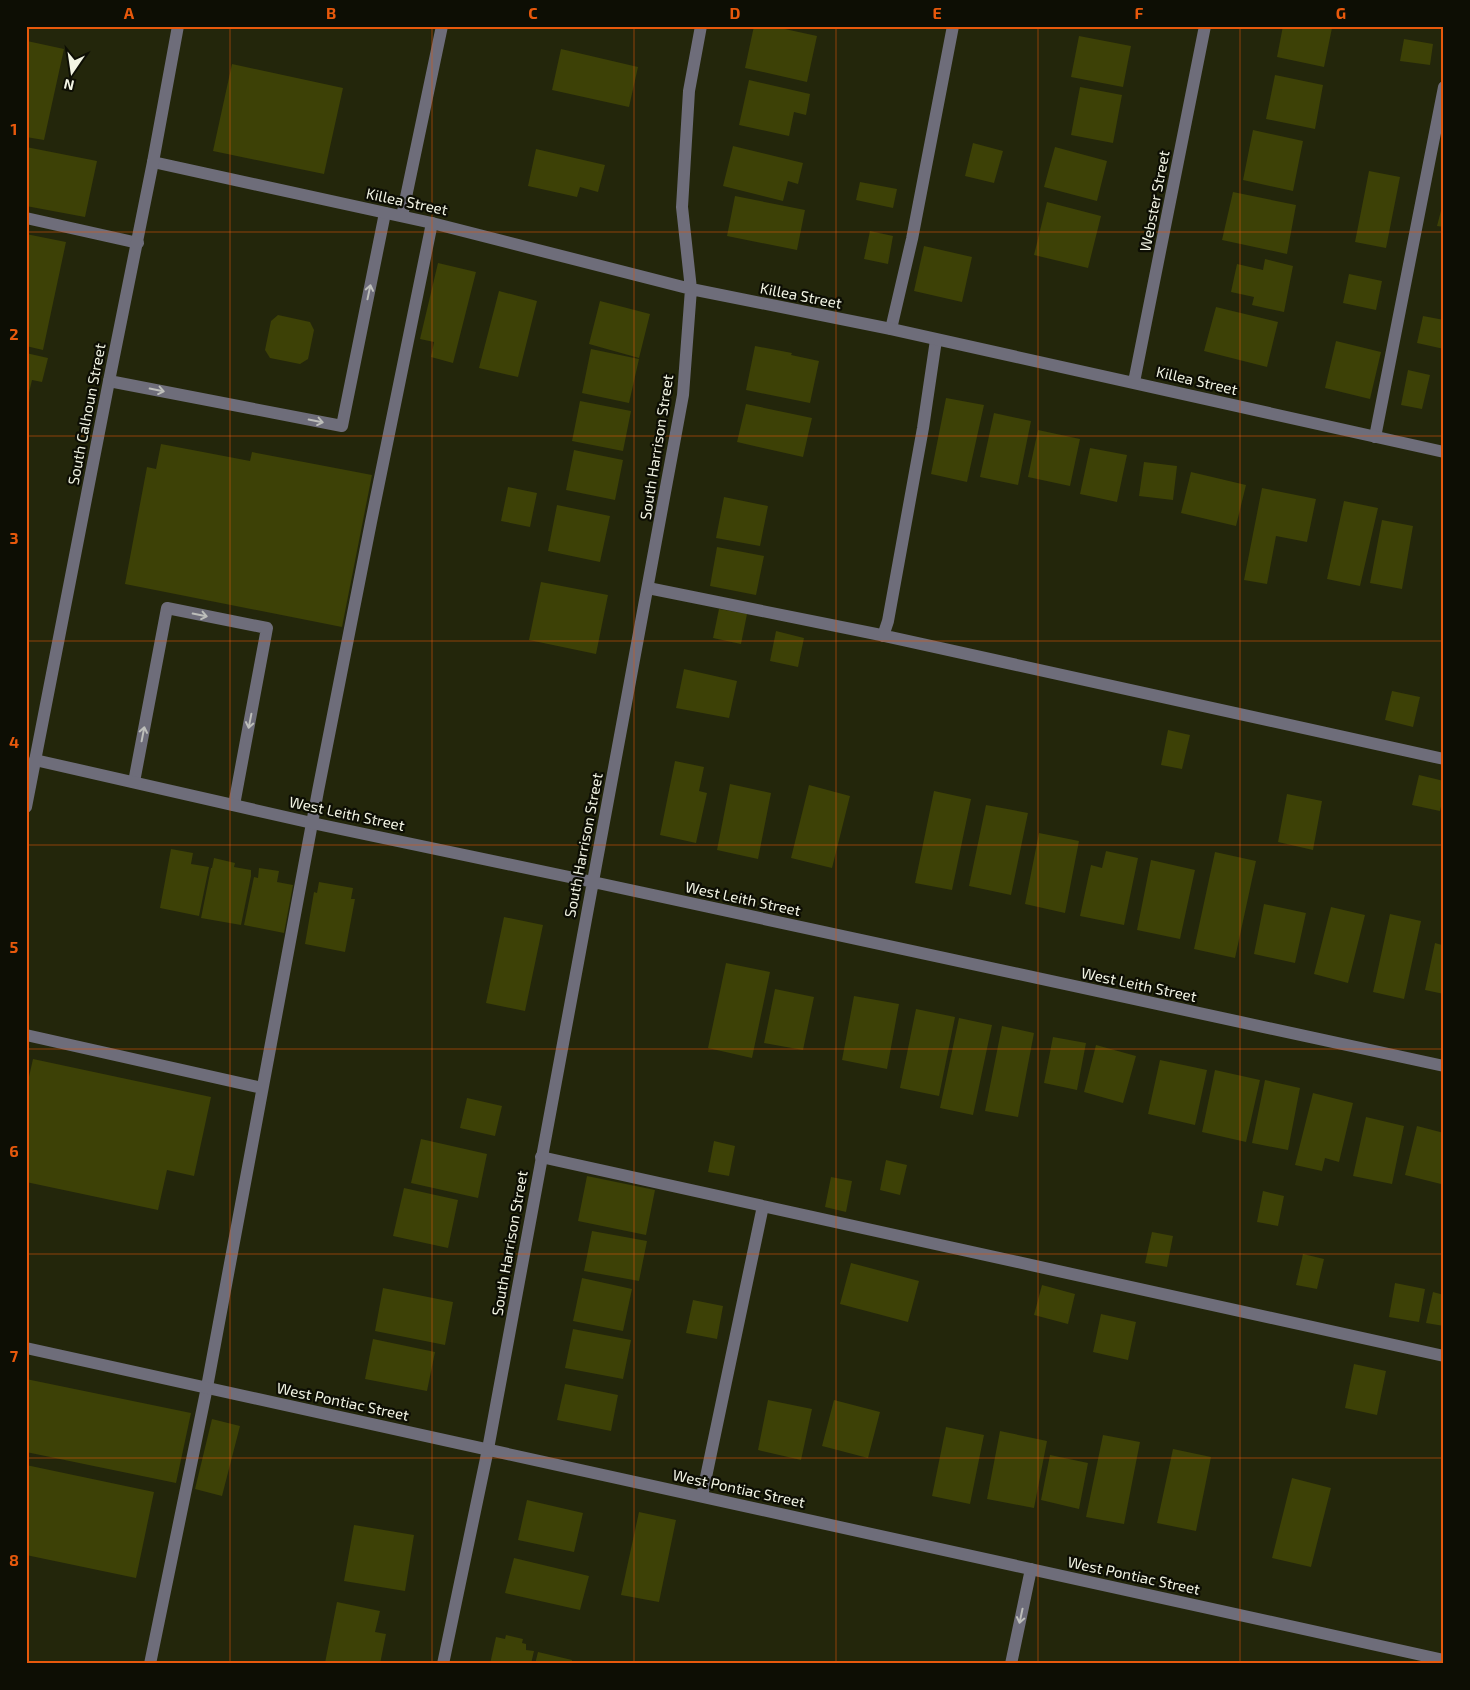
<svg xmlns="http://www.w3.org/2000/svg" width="1470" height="1690" font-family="'Exo 2',sans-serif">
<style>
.building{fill:#3d4106}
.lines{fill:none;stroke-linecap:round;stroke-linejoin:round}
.service{stroke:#6e6d7a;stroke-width:12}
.minor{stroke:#6e6d7a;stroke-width:12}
.tertiary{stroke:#6e6d7a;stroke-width:12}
.oneway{stroke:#bdbeba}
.grid{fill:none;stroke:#e8590c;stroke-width:1;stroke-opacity:0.55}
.labels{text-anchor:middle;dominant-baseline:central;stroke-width:4.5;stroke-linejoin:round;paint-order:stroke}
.street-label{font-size:15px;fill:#f2f4e4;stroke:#0d0e04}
.neatline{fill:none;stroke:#e8590c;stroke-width:2}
.grid-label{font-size:16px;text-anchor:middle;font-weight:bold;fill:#e8590c}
</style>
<rect width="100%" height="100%" fill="#23260b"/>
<path class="building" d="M 754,26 L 771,26 L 817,36 L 807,82 L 745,68 Z
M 1283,26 L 1322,26 L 1332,28 L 1324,67 L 1277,57 Z
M 1079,36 L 1131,46 L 1123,87 L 1071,77 Z
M 1404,39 L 1433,44 L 1430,65 L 1400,61 Z
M 27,41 L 64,49 L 44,140 L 26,137 Z
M 561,49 L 638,67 L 629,107 L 552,90 Z
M 232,64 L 343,88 L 324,174 L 213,151 Z
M 1275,75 L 1323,85 L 1315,129 L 1266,119 Z
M 749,80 L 810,94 L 806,115 L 794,112 L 789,136 L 739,125 Z
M 1080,87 L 1122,95 L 1113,143 L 1071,135 Z
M 1253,130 L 1303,141 L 1293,191 L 1243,180 Z
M 973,143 L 1003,151 L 994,183 L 965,176 Z
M 733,146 L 803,163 L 798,184 L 788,181 L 783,201 L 723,186 Z
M 26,147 L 97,161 L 85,217 L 26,206 Z
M 1055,147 L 1107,161 L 1097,201 L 1044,187 Z
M 536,149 L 605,165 L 598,192 L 580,187 L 577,197 L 528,186 Z
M 1369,171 L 1400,177 L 1386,248 L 1355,242 Z
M 860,182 L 897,189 L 893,208 L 856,200 Z
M 1233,192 L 1296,205 L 1287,254 L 1222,240 Z
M 735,196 L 805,210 L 797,250 L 727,236 Z
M 1047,202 L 1101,216 L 1088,268 L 1034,255 Z
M 1443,203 L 1444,203 L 1444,227 L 1437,226 Z
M 870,231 L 893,236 L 888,264 L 864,259 Z
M 26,234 L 66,242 L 43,350 L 26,346 Z
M 924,246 L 972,257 L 962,302 L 914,291 Z
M 1265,259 L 1293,266 L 1284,312 L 1252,305 L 1254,297 L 1231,292 L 1237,264 L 1263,270 Z
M 438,263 L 476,272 L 453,363 L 431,357 L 434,342 L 420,339 Z
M 1349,274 L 1382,281 L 1376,310 L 1343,303 Z
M 499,291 L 537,301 L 518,377 L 479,368 Z
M 600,301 L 650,314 L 639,358 L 589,344 Z
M 1216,307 L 1278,322 L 1267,367 L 1204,351 Z
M 278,315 L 310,322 L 314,330 L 308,359 L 300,364 L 270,358 L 265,350 L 271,321 Z
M 1423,316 L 1444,320 L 1444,349 L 1417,343 Z
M 1336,341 L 1381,352 L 1370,399 L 1325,388 Z
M 755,346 L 792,353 L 791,355 L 819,361 L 810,403 L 746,390 Z
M 591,349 L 639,359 L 629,403 L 582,393 Z
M 26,353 L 48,358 L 42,382 L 32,380 L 27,401 Z
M 1408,370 L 1430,375 L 1422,409 L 1401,405 Z
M 946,398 L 984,405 L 967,482 L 931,474 Z
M 580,401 L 631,411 L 623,451 L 572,441 Z
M 746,404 L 812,418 L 803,457 L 737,442 Z
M 994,413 L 1031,421 L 1018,485 L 980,477 Z
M 1038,430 L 1080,439 L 1070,486 L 1028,477 Z
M 161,444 L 250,461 L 252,452 L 372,475 L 342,627 L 125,584 L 147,467 L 156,469 Z
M 1090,448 L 1127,455 L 1117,502 L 1080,494 Z
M 574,450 L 623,460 L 615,500 L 566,490 Z
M 1144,462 L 1177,466 L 1173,500 L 1139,496 Z
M 1191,472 L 1246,485 L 1236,526 L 1181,513 Z
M 508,487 L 537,493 L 530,527 L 501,521 Z
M 1262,488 L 1316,499 L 1307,542 L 1276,536 L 1267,584 L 1244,580 Z
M 724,497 L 768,506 L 760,546 L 716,538 Z
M 1344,501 L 1378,508 L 1360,586 L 1327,579 Z
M 557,505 L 610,516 L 600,562 L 548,551 Z
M 1382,520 L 1413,526 L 1402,589 L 1370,583 Z
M 717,547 L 764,556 L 756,595 L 710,586 Z
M 541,582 L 608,595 L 596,654 L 529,640 Z
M 719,609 L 747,614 L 741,644 L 713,638 Z
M 776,631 L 804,638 L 798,667 L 770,661 Z
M 684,669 L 737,681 L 729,718 L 676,708 Z
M 1392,691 L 1420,697 L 1413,727 L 1385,720 Z
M 1168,730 L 1190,735 L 1182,769 L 1161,765 Z
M 675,761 L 704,767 L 699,791 L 707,793 L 696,843 L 660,835 Z
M 1419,775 L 1444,781 L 1444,794 L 1440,811 L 1412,805 Z
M 730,784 L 771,793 L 758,859 L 717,850 Z
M 809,785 L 850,796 L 832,868 L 791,858 Z
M 934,791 L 971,799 L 952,890 L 915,883 Z
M 1287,794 L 1322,801 L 1313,850 L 1278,842 Z
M 986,805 L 1028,813 L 1011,895 L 969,886 Z
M 1039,833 L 1079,841 L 1065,913 L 1025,904 Z
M 171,849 L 193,853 L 191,864 L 209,867 L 199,916 L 160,908 Z
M 1106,851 L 1138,858 L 1124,925 L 1080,916 L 1091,865 L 1102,868 Z
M 1215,852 L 1256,861 L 1235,958 L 1194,949 Z
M 214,858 L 235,863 L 234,867 L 251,870 L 251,876 L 241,925 L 201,918 L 211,868 L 212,868 Z
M 1151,860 L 1195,870 L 1180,939 L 1137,930 Z
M 259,868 L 279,871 L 277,882 L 293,885 L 284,933 L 244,925 L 254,877 L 258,878 Z
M 319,882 L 353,888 L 351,899 L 355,899 L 345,952 L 305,944 L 314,892 L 317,893 Z
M 1264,904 L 1306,913 L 1295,963 L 1254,954 Z
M 1331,907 L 1365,915 L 1348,983 L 1314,974 Z
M 1390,914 L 1421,921 L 1404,999 L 1373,992 Z
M 504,917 L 543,925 L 525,1011 L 486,1003 Z
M 1443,939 L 1444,939 L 1444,994 L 1425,990 L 1435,943 L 1442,945 Z
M 726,963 L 770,972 L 752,1058 L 708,1048 Z
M 775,989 L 814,997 L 803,1050 L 764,1043 Z
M 854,996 L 899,1004 L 887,1069 L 842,1060 Z
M 916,1009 L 955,1017 L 939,1096 L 900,1088 Z
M 959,1018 L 992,1025 L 973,1115 L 940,1108 Z
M 1002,1026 L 1034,1033 L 1018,1117 L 985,1111 Z
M 1053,1037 L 1086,1043 L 1077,1090 L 1044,1083 Z
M 1096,1045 L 1136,1056 L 1123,1103 L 1084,1092 Z
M 33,1059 L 211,1097 L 194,1176 L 167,1170 L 158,1210 L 26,1182 L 26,1090 Z
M 1160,1060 L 1207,1070 L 1195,1125 L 1148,1114 Z
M 1215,1070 L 1260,1080 L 1246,1142 L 1202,1132 Z
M 1265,1080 L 1300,1088 L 1288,1150 L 1252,1143 Z
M 1313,1093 L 1353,1103 L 1339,1162 L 1325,1158 L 1322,1171 L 1295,1165 Z
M 467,1098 L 502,1106 L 495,1136 L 460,1128 Z
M 1366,1117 L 1404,1126 L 1392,1184 L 1353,1176 Z
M 1417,1126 L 1444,1133 L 1444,1173 L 1441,1184 L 1405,1175 Z
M 421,1139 L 487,1154 L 478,1198 L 411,1183 Z
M 714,1141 L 735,1146 L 729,1176 L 708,1172 Z
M 886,1160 L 907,1165 L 900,1195 L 880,1190 Z
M 587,1176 L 655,1190 L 646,1235 L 578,1221 Z
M 831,1177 L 852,1181 L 846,1212 L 825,1207 Z
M 404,1188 L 458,1200 L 448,1248 L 393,1236 Z
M 1263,1191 L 1284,1196 L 1278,1226 L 1257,1222 Z
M 592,1231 L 647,1241 L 639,1281 L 584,1271 Z
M 1152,1232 L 1173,1236 L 1167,1267 L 1145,1263 Z
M 1303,1254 L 1324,1259 L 1317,1289 L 1296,1285 Z
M 851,1263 L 919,1281 L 908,1322 L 840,1304 Z
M 582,1278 L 632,1289 L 623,1331 L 573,1321 Z
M 1395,1283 L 1425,1289 L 1419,1322 L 1389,1317 Z
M 1042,1285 L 1075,1294 L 1068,1324 L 1034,1315 Z
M 383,1288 L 453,1302 L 445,1345 L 375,1331 Z
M 1433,1292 L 1444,1295 L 1444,1326 L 1426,1323 Z
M 693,1300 L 723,1306 L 717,1339 L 686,1333 Z
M 1101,1314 L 1136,1322 L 1128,1360 L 1093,1352 Z
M 573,1329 L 631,1340 L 623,1379 L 565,1368 Z
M 373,1339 L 435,1352 L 427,1391 L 365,1379 Z
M 1354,1364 L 1386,1371 L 1377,1415 L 1345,1408 Z
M 26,1379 L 191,1413 L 176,1483 L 26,1452 Z
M 565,1384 L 618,1395 L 611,1431 L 557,1420 Z
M 768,1400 L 812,1409 L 801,1460 L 758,1450 Z
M 834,1400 L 880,1412 L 868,1458 L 822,1446 Z
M 212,1419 L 240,1426 L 222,1496 L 195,1489 Z
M 946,1427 L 984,1435 L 970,1504 L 932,1496 Z
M 1000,1431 L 1047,1441 L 1034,1508 L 987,1499 Z
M 1103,1435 L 1140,1442 L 1124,1524 L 1086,1517 Z
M 1173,1449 L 1211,1457 L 1196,1531 L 1157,1523 Z
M 1050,1455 L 1088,1463 L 1079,1509 L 1041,1500 Z
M 26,1465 L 154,1492 L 136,1578 L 26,1555 Z
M 1292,1478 L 1331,1488 L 1311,1567 L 1272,1558 Z
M 527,1500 L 583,1513 L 574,1552 L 518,1540 Z
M 639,1512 L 676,1520 L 659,1602 L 621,1595 Z
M 354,1525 L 414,1535 L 405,1591 L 344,1581 Z
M 514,1558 L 589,1576 L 580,1610 L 505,1593 Z
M 337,1602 L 380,1611 L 375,1632 L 386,1634 L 380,1664 L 325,1663 Z
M 506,1635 L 523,1639 L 522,1643 L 526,1644 L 526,1650 L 534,1651 L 531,1664 L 490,1664 L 496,1637 L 505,1639 Z
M 538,1652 L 572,1660 L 572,1664 L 535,1664 Z"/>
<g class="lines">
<path class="service" d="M 402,216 L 442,26
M 26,218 L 138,243
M 891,329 L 912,239 L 953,26
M 109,381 L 342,426 L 385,213
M 1375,437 L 1444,87
M 648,588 L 876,634 L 1444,759
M 883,636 L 888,621 L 923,428 L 936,340
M 134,782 L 167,608 L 267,628 L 234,805
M 26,1035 L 262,1088
M 541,1157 L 763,1206
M 702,1496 L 763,1206 L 1444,1356
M 150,1664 L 207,1387 L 318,791 L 371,522 L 432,223"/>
<path class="minor" d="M 153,162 L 432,223 L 691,289 L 891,329 L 1444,452
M 1134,382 L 1205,26
M 35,760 L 312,823 L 593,882 L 1444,1066
M 443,1664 L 488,1449 L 683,395 L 691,289 L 682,207 L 689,91 L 701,26
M 1011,1664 L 1031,1569"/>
<path class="tertiary" d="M 26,807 L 109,381 L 153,162 L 178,26
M 26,1348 L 1444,1660"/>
</g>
<defs><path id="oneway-shaft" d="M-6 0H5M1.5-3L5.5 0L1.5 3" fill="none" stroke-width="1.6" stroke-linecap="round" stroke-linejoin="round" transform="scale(1.25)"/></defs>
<g class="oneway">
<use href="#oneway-shaft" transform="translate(369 292) rotate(-78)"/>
<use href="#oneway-shaft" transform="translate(157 390) rotate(11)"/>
<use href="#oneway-shaft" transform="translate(316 421) rotate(11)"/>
<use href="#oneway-shaft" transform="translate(200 615) rotate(11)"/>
<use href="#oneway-shaft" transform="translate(250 721) rotate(101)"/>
<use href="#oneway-shaft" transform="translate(143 734) rotate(-79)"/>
<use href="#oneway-shaft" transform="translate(1021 1616) rotate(102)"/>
</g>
<path class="grid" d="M 230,26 L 230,1664M 432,26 L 432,1664M 634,26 L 634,1664M 836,26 L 836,1664M 1038,26 L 1038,1664M 1240,26 L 1240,1664M 26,232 L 1444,232M 26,436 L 1444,436M 26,641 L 1444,641M 26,845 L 1444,845M 26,1049 L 1444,1049M 26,1254 L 1444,1254M 26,1458 L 1444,1458"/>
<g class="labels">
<g class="street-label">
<text transform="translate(407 201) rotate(12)">Killea Street</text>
<text transform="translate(1154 201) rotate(-79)">Webster Street</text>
<text transform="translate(801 295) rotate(11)">Killea Street</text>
<text transform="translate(1197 380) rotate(13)">Killea Street</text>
<text transform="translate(86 414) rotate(-79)">South Calhoun Street</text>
<text transform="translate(656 447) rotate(-81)">South Harrison Street</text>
<text transform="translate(347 813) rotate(12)">West Leith Street</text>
<text transform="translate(583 845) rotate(-79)">South Harrison Street</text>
<text transform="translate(743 898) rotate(12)">West Leith Street</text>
<text transform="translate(1139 984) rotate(12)">West Leith Street</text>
<text transform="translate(509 1243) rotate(-80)">South Harrison Street</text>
<text transform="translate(343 1401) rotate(12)">West Pontiac Street</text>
<text transform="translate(739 1488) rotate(12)">West Pontiac Street</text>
<text transform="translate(1134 1575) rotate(12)">West Pontiac Street</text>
</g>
</g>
<rect width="1470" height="1690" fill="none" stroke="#0d0e04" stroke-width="55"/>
<g transform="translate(72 72) rotate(193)" stroke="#0d0e04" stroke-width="4" paint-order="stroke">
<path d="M0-4L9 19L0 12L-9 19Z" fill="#f2f4e4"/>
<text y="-8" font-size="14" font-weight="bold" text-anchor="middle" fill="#f2f4e4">N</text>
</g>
<rect x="28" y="28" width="1414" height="1634" class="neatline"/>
<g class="grid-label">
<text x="129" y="19">A</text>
<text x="331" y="19">B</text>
<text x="533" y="19">C</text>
<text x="735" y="19">D</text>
<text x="937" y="19">E</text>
<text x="1139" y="19">F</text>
<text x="1341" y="19">G</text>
<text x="14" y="135">1</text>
<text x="14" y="340">2</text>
<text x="14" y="544">3</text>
<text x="14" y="748">4</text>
<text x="14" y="953">5</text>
<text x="14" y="1157">6</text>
<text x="14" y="1362">7</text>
<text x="14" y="1566">8</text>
</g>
</svg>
